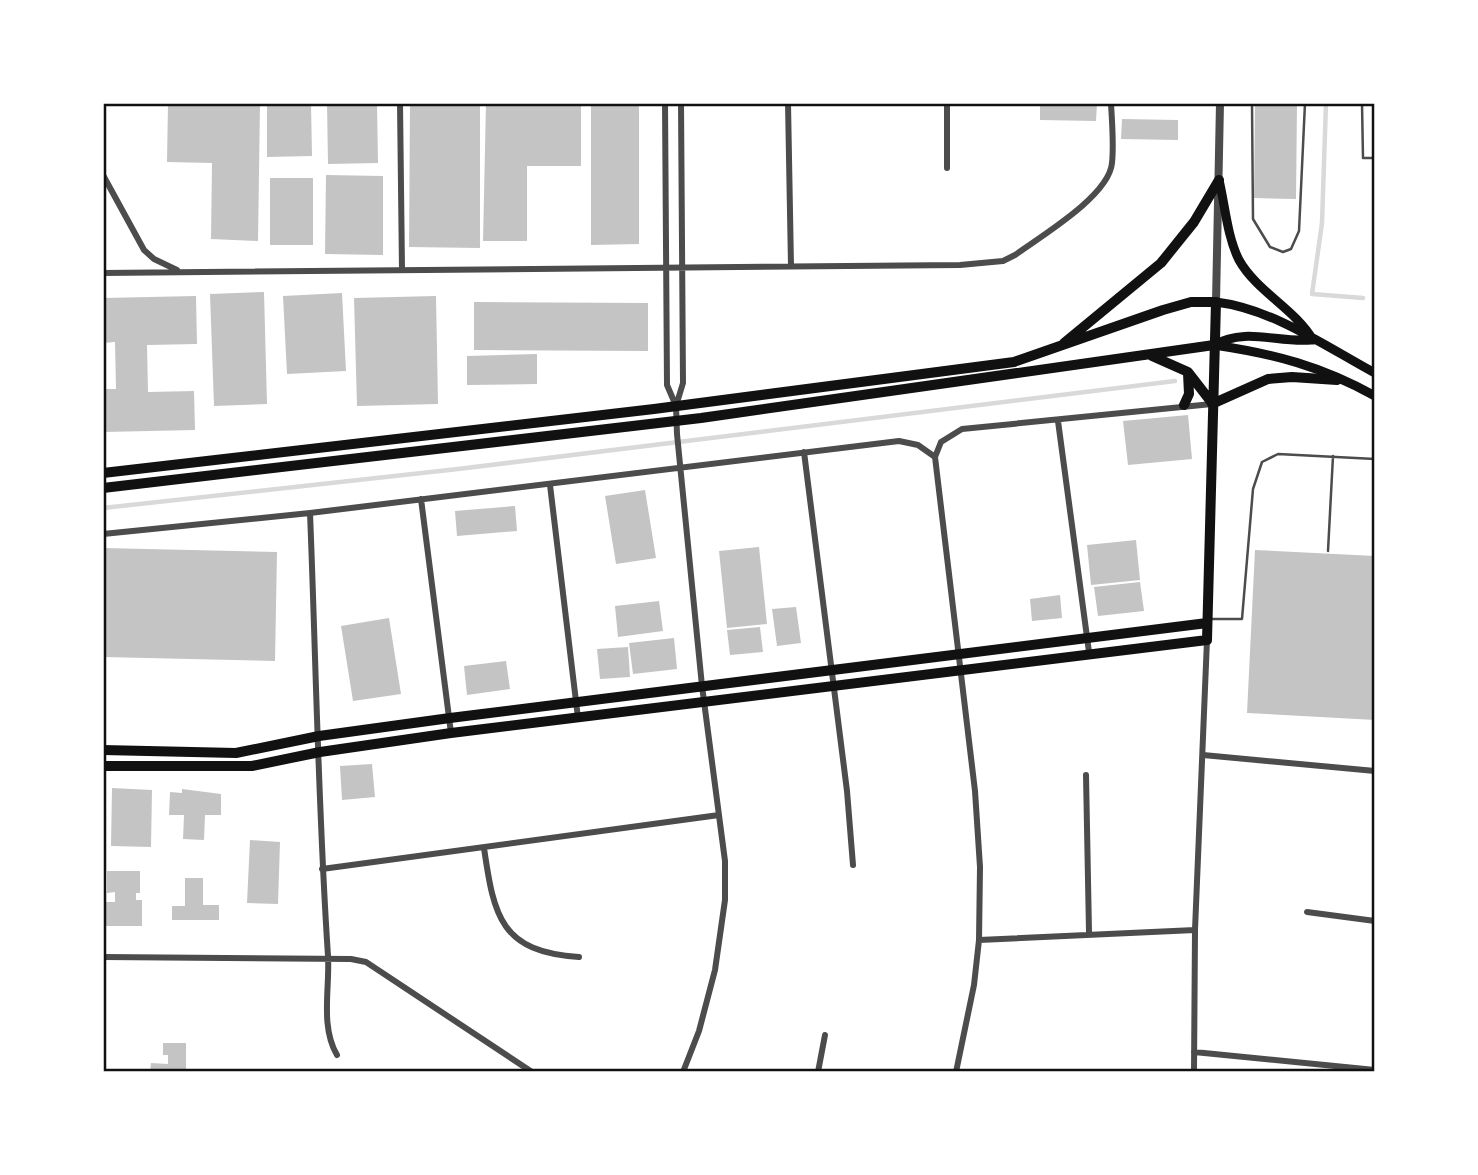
<svg xmlns="http://www.w3.org/2000/svg" width="1478" height="1175" font-family="Spectral,serif">
<style>
.lines{fill:none;stroke-linecap:round;stroke-linejoin:round}
.stream{stroke:#d9d9d9;stroke-width:4.5}
.building{fill:#c4c4c4}
.service{stroke:#4c4c4c;stroke-width:2.5}
.minor{stroke:#4c4c4c;stroke-width:6}
.tertiary{stroke:#4c4c4c;stroke-width:8}
.secondary{stroke:#111;stroke-width:9}
.primary{stroke:#111;stroke-width:10}
.neatline{fill:none;stroke:#111;stroke-width:2.5}
</style>
<rect width="100%" height="100%" fill="#fff"/>
<g class="lines">
<path class="stream" d="M 1326,103 L 1322,223 L 1312,294 L 1363,298
M 103,508 L 458,469 L 1175,381"/>
</g>
<path class="building" d="M 168,103 L 260,103 L 258,241 L 211,239 L 212,163 L 167,162 Z
M 267,103 L 311,103 L 312,156 L 267,157 Z
M 327,103 L 377,103 L 378,163 L 328,164 Z
M 410,103 L 480,103 L 480,248 L 409,247 Z
M 486,103 L 581,103 L 581,166 L 527,166 L 527,241 L 483,241 Z
M 591,103 L 639,103 L 639,244 L 591,245 Z
M 1040,103 L 1097,103 L 1096,121 L 1040,120 Z
M 1255,103 L 1297,103 L 1296,199 L 1254,198 Z
M 1122,119 L 1178,120 L 1178,140 L 1121,139 Z
M 326,175 L 383,176 L 383,255 L 325,254 Z
M 270,178 L 313,178 L 313,245 L 270,245 Z
M 264,292 L 267,404 L 214,406 L 210,294 Z
M 342,293 L 346,371 L 287,374 L 283,296 Z
M 196,296 L 197,344 L 147,345 L 148,392 L 194,391 L 195,430 L 103,432 L 103,389 L 116,389 L 115,342 L 103,343 L 103,298 Z
M 436,296 L 438,404 L 357,406 L 354,298 Z
M 474,302 L 648,303 L 648,351 L 474,350 Z
M 537,354 L 537,384 L 467,385 L 467,356 Z
M 1188,415 L 1192,459 L 1128,465 L 1123,421 Z
M 645,490 L 656,558 L 616,564 L 605,496 Z
M 515,506 L 517,531 L 457,536 L 455,511 Z
M 1136,540 L 1140,580 L 1091,585 L 1087,545 Z
M 759,547 L 767,624 L 727,628 L 719,551 Z
M 103,548 L 277,552 L 275,661 L 103,657 Z
M 1255,550 L 1375,556 L 1375,720 L 1247,713 Z
M 1140,582 L 1144,611 L 1098,616 L 1094,587 Z
M 1060,595 L 1062,618 L 1032,621 L 1030,599 Z
M 659,601 L 663,631 L 618,637 L 615,606 Z
M 796,607 L 801,643 L 777,646 L 772,609 Z
M 389,618 L 401,694 L 353,701 L 341,626 Z
M 760,627 L 763,652 L 730,655 L 727,630 Z
M 674,638 L 677,669 L 633,674 L 629,643 Z
M 628,647 L 630,677 L 600,679 L 597,649 Z
M 506,661 L 510,689 L 467,695 L 464,666 Z
M 372,764 L 375,797 L 342,800 L 340,766 Z
M 112,788 L 152,790 L 151,847 L 111,846 Z
M 182,789 L 221,794 L 221,815 L 205,815 L 204,840 L 183,839 L 184,815 L 169,815 L 170,792 L 182,793 Z
M 250,840 L 280,842 L 278,904 L 247,903 Z
M 107,871 L 140,871 L 140,893 L 136,893 L 136,900 L 142,900 L 142,926 L 105,926 L 105,902 L 115,902 L 115,892 L 107,893 Z
M 185,878 L 203,878 L 203,905 L 219,905 L 219,920 L 172,920 L 172,906 L 185,906 Z
M 163,1043 L 186,1043 L 186,1072 L 150,1072 L 151,1063 L 168,1064 L 168,1055 L 163,1055 Z"/>
<g class="lines">
<path class="service" d="M 1252,103 L 1253,219 L 1270,247 L 1283,252 L 1291,249 L 1299,231 L 1305,103
M 1362,103 L 1363,158 L 1375,158
M 1328,551 L 1333,456
M 1210,619 L 1242,619 L 1253,489 L 1262,462 L 1278,454 L 1375,459"/>
<path class="minor" d="M 400,103 L 402,270
M 665,103 L 667,385 L 676,406
M 681,103 L 683,383 L 676,406 L 677,434 L 702,686 L 725,861 L 725,900 L 715,970 L 699,1031 L 683,1072
M 788,103 L 791,266
M 947,168 L 947,103
M 103,175 L 144,250 L 154,259 L 177,270
M 103,273 L 960,265 L 1003,261 L 1015,255 C 1041,236 1109,196 1112,163 C 1114,144 1112,123 1111,103
M 1058,421 L 1089,652
M 804,452 L 847,791 L 853,865
M 550,485 L 578,718
M 421,499 L 451,733
M 310,513 C 316,661 318,808 328,956 C 330,988 320,1026 337,1055
M 103,534 L 310,513 L 899,441 L 918,445 L 935,457
M 1203,755 L 1375,771
M 1086,775 L 1089,932
M 484,848 C 494,917 501,952 579,957
M 322,869 L 719,815
M 1307,912 L 1375,921
M 979,940 L 1195,930
M 103,957 L 351,959 L 366,962 L 532,1072
M 1194,1052 L 1375,1070
M 818,1072 L 825,1035
M 956,1072 L 974,985 L 979,940 L 980,867 L 975,791 L 935,457 L 941,442 L 962,429 L 1212,404
M 1194,1072 L 1195,930 L 1207,640"/>
<path class="tertiary" d="M 1216,302 L 1220,103"/>
<path class="secondary" d="M 1219,180 C 1225,205 1227,236 1239,260 C 1257,292 1295,309 1313,340
M 1216,302 C 1273,309 1325,346 1375,373
M 1214,345 C 1275,354 1321,366 1375,396
M 1214,345 C 1246,327 1277,343 1311,340"/>
<path class="primary" d="M 1064,343 L 1161,263 L 1194,222 L 1219,180
M 1152,356 L 1188,372 L 1212,403
M 1212,404 L 1268,379 L 1292,377 L 1337,380
M 1184,405 L 1189,394 L 1188,373
M 103,473 L 654,409 L 1014,362 L 1163,310 L 1191,302 L 1216,302 L 1207,640 L 451,733 L 320,752 L 252,766 L 103,766
M 103,488 L 701,418 L 1214,345
M 103,750 L 236,753 L 319,736 L 450,718 L 1207,623"/>
</g>
<rect width="1478" height="1175" fill="none" stroke="#ffffff" stroke-width="210"/>
<rect x="105" y="105" width="1268" height="965" class="neatline"/>
</svg>
